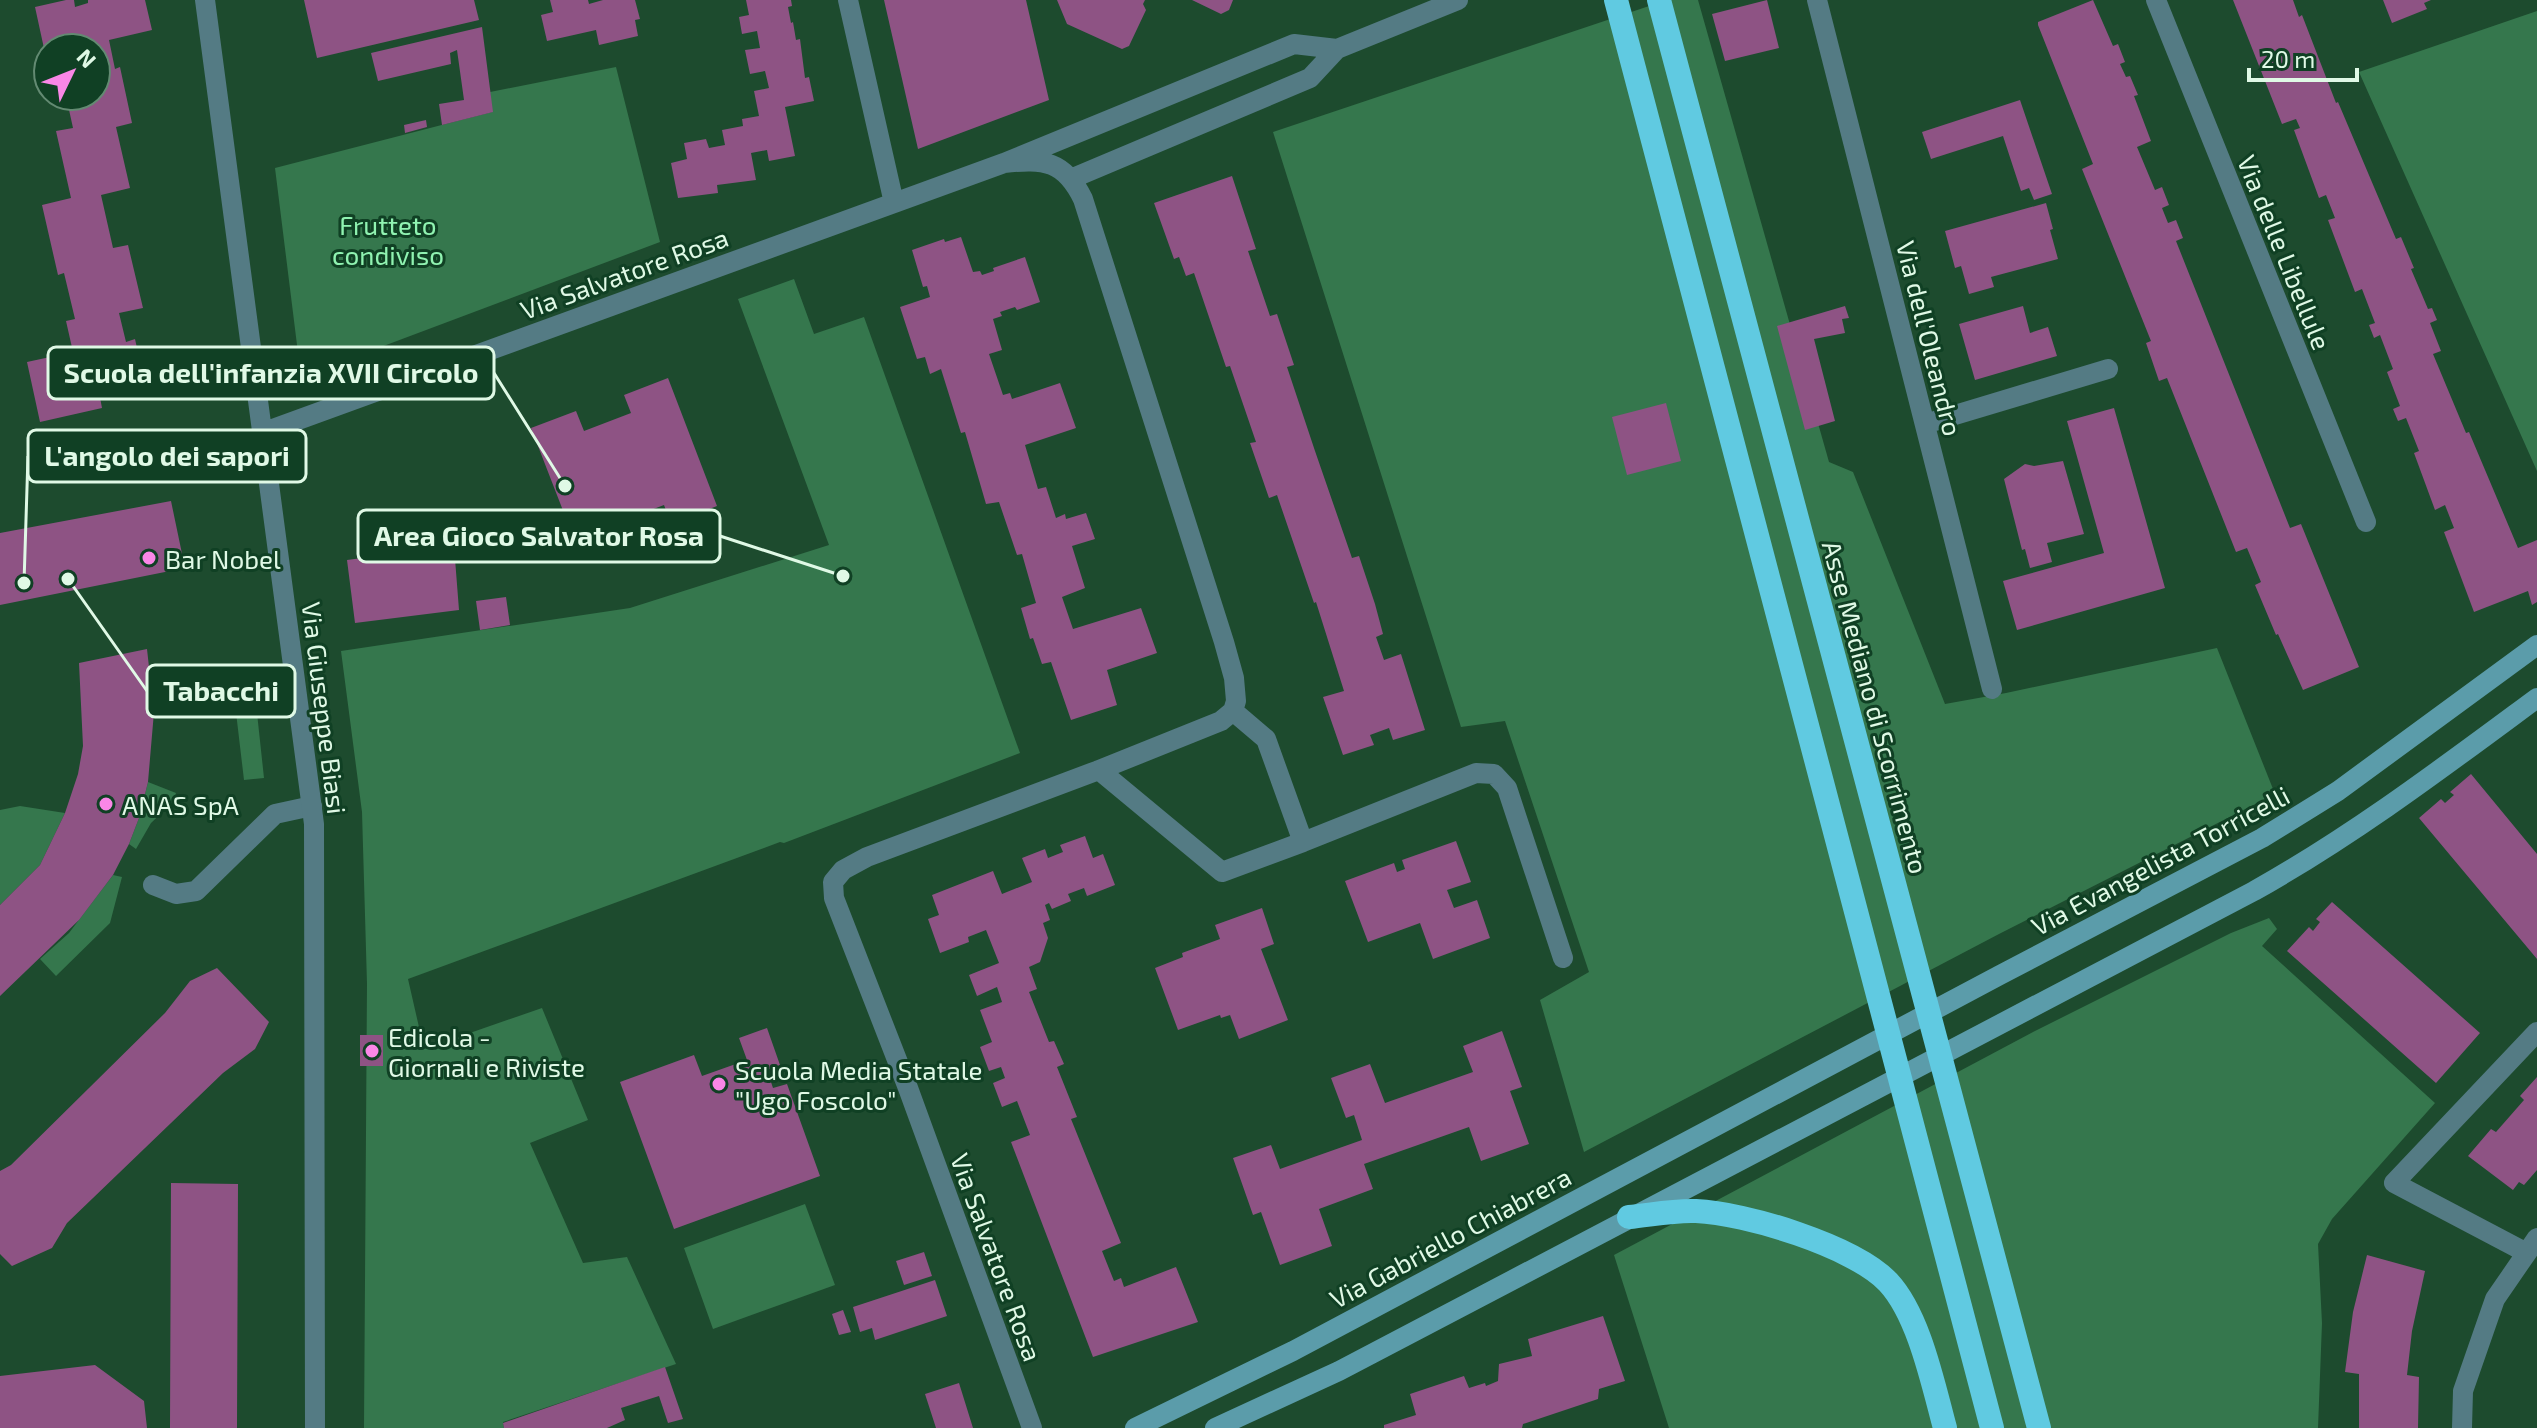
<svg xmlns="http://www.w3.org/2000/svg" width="2537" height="1428" font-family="'Exo 2',sans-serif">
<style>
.green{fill:#35774d}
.building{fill:#8e5384}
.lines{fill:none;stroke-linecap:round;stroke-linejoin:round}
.lane{stroke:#547b84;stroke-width:20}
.street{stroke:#547b84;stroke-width:20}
.secondary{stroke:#5b9caa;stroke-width:20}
.highway{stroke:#60cae1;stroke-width:24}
.highway-bridge{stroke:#60cae1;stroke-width:24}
.poi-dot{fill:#fa87e7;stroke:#104024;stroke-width:3}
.labels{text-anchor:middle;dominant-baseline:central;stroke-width:6;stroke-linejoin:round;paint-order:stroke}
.park-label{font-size:26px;fill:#90f3b1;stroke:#104024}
.street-label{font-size:26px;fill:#e0f9e6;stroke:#104024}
.poi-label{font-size:26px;fill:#e0f9e6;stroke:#104024;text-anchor:start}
.leader{fill:none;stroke:#e0f9e6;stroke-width:3}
.callout-dot{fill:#e0f9e6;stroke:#104024;stroke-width:3}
.callout{fill:#104024;stroke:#e0f9e6;stroke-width:3}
.callout-label{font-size:28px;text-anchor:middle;font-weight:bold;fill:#e0f9e6}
</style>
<rect width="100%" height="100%" fill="#1d4b2e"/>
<path class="green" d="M 1667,0 L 1698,0 L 1829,462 L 1853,472 L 1945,704 L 2006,693 L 2217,648 L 2275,794 L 1999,934 L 1584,1152 L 1540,1000 L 1589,972 L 1505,721 L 1461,727 L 1273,132 Z
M 2537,11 L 2537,471 L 2359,72 Z
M 616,67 L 660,242 L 301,377 L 275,168 L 492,112 L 490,92 Z
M 794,279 L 814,334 L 864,317 L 1020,753 L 784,843 L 780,842 L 408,979 L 424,1049 L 542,1008 L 588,1120 L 530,1143 L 583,1263 L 627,1257 L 676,1364 L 503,1422 L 504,1428 L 364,1428 L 367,984 L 362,812 L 341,651 L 630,608 L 829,545 L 738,299 Z
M 254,685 L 264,778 L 244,780 L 233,687 Z
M 148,782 L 176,793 L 173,802 L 151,823 L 136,849 L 129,844 L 139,818 Z
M 20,806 L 65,813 L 40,865 L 0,905 L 0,810 Z
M 113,875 L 122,877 L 110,923 L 56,976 L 40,959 L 69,933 Z
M 2269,918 L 2277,929 L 2262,946 L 2435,1103 L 2332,1219 L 2318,1244 L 2322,1323 L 2318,1428 L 1669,1428 L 1614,1255 L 2035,1031 L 2231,933 Z
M 805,1204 L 835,1285 L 713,1329 L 684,1248 Z"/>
<path class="building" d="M 66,0 L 74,0 L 75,7 L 88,3 L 88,0 L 145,0 L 152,30 L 109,40 L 115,69 L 120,67 L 132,123 L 116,127 L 130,188 L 101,195 L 113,248 L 128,245 L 143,308 L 119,313 L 126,342 L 135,339 L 145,384 L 106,393 L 104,386 L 98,387 L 102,408 L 40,422 L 27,362 L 73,352 L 66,321 L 75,319 L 64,273 L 58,275 L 42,205 L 71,198 L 56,131 L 73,128 L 66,96 L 96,96 L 96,48 L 48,48 L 48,52 L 45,53 L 35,7 Z
M 304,0 L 474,0 L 479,20 L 317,58 Z
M 550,0 L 588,0 L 589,4 L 603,0 L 635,0 L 640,19 L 635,20 L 638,36 L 599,45 L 596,30 L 547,41 L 541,15 L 553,12 Z
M 746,0 L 791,0 L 792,6 L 788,7 L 791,23 L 793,22 L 796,40 L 800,39 L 805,78 L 809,77 L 814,101 L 785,107 L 795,156 L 769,161 L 767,150 L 751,153 L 756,180 L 717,185 L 718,193 L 678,198 L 671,163 L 687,159 L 684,143 L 706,139 L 709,148 L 725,145 L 722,130 L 743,126 L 742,119 L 759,116 L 754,91 L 769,88 L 765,71 L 750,74 L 745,50 L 760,48 L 757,31 L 742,34 L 739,17 L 749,15 Z
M 884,0 L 1026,0 L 1049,100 L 918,149 Z
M 1057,0 L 1145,0 L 1143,4 L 1146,10 L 1129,46 L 1122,49 L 1067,24 Z
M 1192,0 L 1233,0 L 1229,10 L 1221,14 Z
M 1767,0 L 1779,48 L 1725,61 L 1712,14 Z
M 2093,0 L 2113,46 L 2118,44 L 2125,62 L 2120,64 L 2126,77 L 2130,76 L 2138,95 L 2134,96 L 2151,141 L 2137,147 L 2155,190 L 2162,187 L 2169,205 L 2162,208 L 2168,223 L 2176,220 L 2183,238 L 2176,241 L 2290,528 L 2301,524 L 2359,667 L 2303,690 L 2278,634 L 2276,635 L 2255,585 L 2261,582 L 2247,548 L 2236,552 L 2167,378 L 2159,381 L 2146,343 L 2151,341 L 2082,169 L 2093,164 L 2038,25 L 2038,22 Z
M 2233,0 L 2293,0 L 2299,17 L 2302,15 L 2336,103 L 2338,102 L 2396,239 L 2401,237 L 2414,268 L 2411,269 L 2428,309 L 2432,308 L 2437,320 L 2430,323 L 2441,351 L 2433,354 L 2466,433 L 2469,432 L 2518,548 L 2537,540 L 2537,602 L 2532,605 L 2528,591 L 2474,612 L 2444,532 L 2454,528 L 2445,505 L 2435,510 L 2414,453 L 2419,451 L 2406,418 L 2398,421 L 2393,409 L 2400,406 L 2387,372 L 2393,369 L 2380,335 L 2374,338 L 2369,325 L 2375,323 L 2362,289 L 2355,292 L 2328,220 L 2335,218 L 2326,195 L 2319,198 L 2294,130 L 2300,128 L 2296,119 L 2282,124 Z
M 2383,0 L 2431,0 L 2424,3 L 2427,9 L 2392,23 Z
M 482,27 L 493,112 L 442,125 L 439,104 L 464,100 L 457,50 L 450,53 L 451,64 L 378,81 L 371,53 Z
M 2020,100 L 2052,194 L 2034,200 L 2029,188 L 2021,191 L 2003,136 L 1931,159 L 1922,132 Z
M 426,120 L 427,127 L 405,133 L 404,125 Z
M 1232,176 L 1256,249 L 1248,251 L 1270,316 L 1277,314 L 1294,365 L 1287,367 L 1315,451 L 1352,558 L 1359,556 L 1375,604 L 1383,634 L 1376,637 L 1384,660 L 1401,654 L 1425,730 L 1393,740 L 1389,728 L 1370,735 L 1374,745 L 1343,755 L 1323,697 L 1344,691 L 1316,602 L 1314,603 L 1277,495 L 1269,498 L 1250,443 L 1256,442 L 1230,366 L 1226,367 L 1194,273 L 1186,276 L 1179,257 L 1174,259 L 1154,203 Z
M 2046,203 L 2053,229 L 2050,230 L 2058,259 L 1991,277 L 1994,287 L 1969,294 L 1961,266 L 1955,268 L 1945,231 Z
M 961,237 L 973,272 L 980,271 L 982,275 L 994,271 L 993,268 L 1025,257 L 1040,302 L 1017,310 L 1015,307 L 1000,312 L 1002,316 L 993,319 L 1002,350 L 989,354 L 1003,395 L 1010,393 L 1012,399 L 1060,383 L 1076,428 L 1025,445 L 1038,489 L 1046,487 L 1056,518 L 1065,514 L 1066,519 L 1086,513 L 1095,539 L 1072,546 L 1085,588 L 1062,597 L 1073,629 L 1141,608 L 1157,653 L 1107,670 L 1117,705 L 1071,720 L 1051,662 L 1042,664 L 1033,638 L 1030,639 L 1021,608 L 1036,603 L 1022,554 L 1017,555 L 999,502 L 986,504 L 965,432 L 961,433 L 941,369 L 930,374 L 925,357 L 917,359 L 900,307 L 930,297 L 927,286 L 923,287 L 912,250 L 944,239 L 945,242 Z
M 1845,306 L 1849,318 L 1842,319 L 1845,333 L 1814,339 L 1835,421 L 1805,430 L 1777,326 Z
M 2023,306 L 2030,333 L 2048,327 L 2057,356 L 1975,380 L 1959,324 Z
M 668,378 L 717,506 L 671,524 L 664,505 L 617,523 L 624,541 L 581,557 L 531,428 L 576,411 L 584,431 L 631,413 L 624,395 Z
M 1666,403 L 1681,461 L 1627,475 L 1612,417 Z
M 2114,408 L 2165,588 L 2017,630 L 2003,581 L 2104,553 L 2067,421 Z
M 2063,461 L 2084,534 L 2047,543 L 2052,562 L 2030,568 L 2025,549 L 2022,550 L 2004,479 L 2025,464 L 2034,466 Z
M 171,501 L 185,568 L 0,605 L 0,533 Z
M 454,546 L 459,610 L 355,623 L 347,560 Z
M 506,597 L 510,625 L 480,630 L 476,601 Z
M 147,649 L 154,712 L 148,782 L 139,818 L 129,844 L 113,875 L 79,920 L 0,996 L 0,905 L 40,865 L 65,813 L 78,774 L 83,746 L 79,663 Z
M 2471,774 L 2537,854 L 2537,959 L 2419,818 L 2441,799 L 2445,803 L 2454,795 L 2450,792 Z
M 1085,836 L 1093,858 L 1103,854 L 1115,885 L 1087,896 L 1084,888 L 1068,894 L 1071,901 L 1052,909 L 1049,903 L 1045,905 L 1050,920 L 1043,923 L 1048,938 L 1040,962 L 1029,967 L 1037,989 L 1029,992 L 1049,1042 L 1054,1041 L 1064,1064 L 1057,1067 L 1077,1117 L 1071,1119 L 1121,1243 L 1102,1251 L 1114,1281 L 1121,1278 L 1124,1287 L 1176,1267 L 1198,1322 L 1093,1357 L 1011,1142 L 1030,1135 L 1017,1101 L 1002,1107 L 993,1083 L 1005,1078 L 1001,1067 L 989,1071 L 980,1047 L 992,1042 L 980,1010 L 1002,1002 L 997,987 L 977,996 L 969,975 L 999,963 L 986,930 L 968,937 L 969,942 L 940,953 L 928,919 L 939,915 L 932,895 L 993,871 L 1002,894 L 1032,882 L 1022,858 L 1045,849 L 1048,858 L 1063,852 L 1060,845 Z
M 1456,841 L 1471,882 L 1447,890 L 1454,908 L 1477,900 L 1490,938 L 1433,959 L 1420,923 L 1368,942 L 1345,881 L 1394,863 L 1397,872 L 1405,869 L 1402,860 Z
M 2332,902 L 2480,1033 L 2436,1083 L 2287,951 L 2309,927 L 2313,931 L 2320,922 L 2316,919 Z
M 1262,908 L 1274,944 L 1261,949 L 1288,1020 L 1239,1039 L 1230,1015 L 1221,1018 L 1220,1015 L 1178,1030 L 1155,968 L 1183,957 L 1182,953 L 1220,939 L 1215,925 Z
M 217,968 L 269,1022 L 255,1049 L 223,1073 L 67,1223 L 52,1248 L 12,1266 L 0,1254 L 0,1171 L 11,1165 L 165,1013 L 190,981 Z
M 767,1028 L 780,1065 L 767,1070 L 773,1088 L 787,1084 L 820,1176 L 674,1229 L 620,1082 L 694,1055 L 702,1076 L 747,1060 L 739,1038 Z
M 1502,1031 L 1522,1087 L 1510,1091 L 1529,1144 L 1481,1161 L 1469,1127 L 1364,1164 L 1373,1189 L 1319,1209 L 1332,1246 L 1280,1265 L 1261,1212 L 1253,1215 L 1233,1158 L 1271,1145 L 1280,1169 L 1362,1140 L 1354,1115 L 1346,1118 L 1331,1078 L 1370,1064 L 1385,1103 L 1473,1072 L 1463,1046 Z
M 360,1035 L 383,1035 L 383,1066 L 360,1066 Z
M 2537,1077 L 2537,1170 L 2524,1185 L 2519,1182 L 2513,1190 L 2468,1156 L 2491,1129 L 2496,1132 L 2524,1100 L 2520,1096 Z
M 171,1183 L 238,1184 L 237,1428 L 170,1428 Z
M 924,1252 L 932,1276 L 904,1285 L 896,1261 Z
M 2367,1255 L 2425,1271 L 2412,1331 L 2407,1375 L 2419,1377 L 2418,1428 L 2359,1428 L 2359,1374 L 2345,1372 L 2353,1312 Z
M 935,1280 L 947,1316 L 875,1340 L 872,1328 L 860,1332 L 853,1307 Z
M 843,1310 L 851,1332 L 839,1335 L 832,1314 Z
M 1603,1316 L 1625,1381 L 1599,1389 L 1598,1399 L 1523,1424 L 1522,1428 L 1384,1428 L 1384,1425 L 1416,1415 L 1410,1394 L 1464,1376 L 1469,1388 L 1485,1383 L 1486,1386 L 1498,1381 L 1499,1364 L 1532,1356 L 1528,1339 Z
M 95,1365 L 144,1401 L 147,1428 L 0,1428 L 0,1376 Z
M 665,1367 L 683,1419 L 668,1423 L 659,1396 L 621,1408 L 625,1420 L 607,1428 L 504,1428 L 503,1423 Z
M 959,1383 L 973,1428 L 936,1428 L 925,1394 Z"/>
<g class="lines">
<path class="lane" d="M 153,885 L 176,894 L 196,891 L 275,814 L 312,806"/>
<path class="street" d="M 205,0 L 314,824 L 315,1428
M 848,0 L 894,203
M 1817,0 L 1992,689
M 2156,0 L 2366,522
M 1004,163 C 1044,159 1064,160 1083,199 L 1224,642 L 1234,678 L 1236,701 L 1233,711 L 1221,721 L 1099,770 L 867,857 L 843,870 L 833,882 L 834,898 L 908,1088 L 1032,1428
M 1073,178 L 1310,78 L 1337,49 L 1458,0
M 1925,424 L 2108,369
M 262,433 L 1004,163 L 1294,44 L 1337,49
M 1099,770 L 1222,872 L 1303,842 L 1266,739 L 1233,711
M 1303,842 L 1476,773 L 1494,774 L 1507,788 L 1563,958
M 2525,1252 L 2394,1183 L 2537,1032
M 2462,1428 L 2463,1391 L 2495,1299 L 2537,1238"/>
<path class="secondary" d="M 1135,1428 L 1293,1351 L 2000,975 L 2262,838 L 2338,791 L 2537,645
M 1215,1428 L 1339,1371 L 2254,891 C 2354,835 2445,766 2537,698"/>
<path class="highway" d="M 1629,1217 C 1650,1215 1674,1210 1696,1211 C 1745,1213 1854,1246 1888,1282 C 1919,1315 1933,1384 1945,1428"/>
<path class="highway-bridge" d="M 1616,0 L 1992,1428
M 1659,0 L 2039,1428"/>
</g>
<g class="poi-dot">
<circle cx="149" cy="558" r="8"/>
<circle cx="106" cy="804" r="8"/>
<circle cx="372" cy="1051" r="8"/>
<circle cx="719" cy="1084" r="8"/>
</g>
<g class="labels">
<g class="park-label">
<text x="388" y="224">Frutteto<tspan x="388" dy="30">condiviso</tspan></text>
</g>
<g class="street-label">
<text transform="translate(2285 252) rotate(68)">Via delle Libellule</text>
<text transform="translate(624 273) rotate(-20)">Via Salvatore Rosa</text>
<text transform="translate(1930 338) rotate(76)">Via dell'Oleandro</text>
<text transform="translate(1876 707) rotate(75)">Asse Mediano di Scorrimento</text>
<text transform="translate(325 708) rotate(83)">Via Giuseppe Biasi</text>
<text transform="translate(2160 860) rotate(-28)">Via Evangelista Torricelli</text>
<text transform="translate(1450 1237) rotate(-28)">Via Gabriello Chiabrera</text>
<text transform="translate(997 1257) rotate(70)">Via Salvatore Rosa</text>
</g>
<g class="poi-label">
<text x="165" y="558">Bar Nobel</text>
<text x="122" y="804">ANAS SpA</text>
<text x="388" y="1036">Edicola -<tspan x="388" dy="30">Giornali e Riviste</tspan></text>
<text x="735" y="1069">Scuola Media Statale<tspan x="735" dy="30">"Ugo Foscolo"</tspan></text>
</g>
</g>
<path class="leader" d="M565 486L494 373M24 583L28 456M843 576L720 536M68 579L147 691"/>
<g class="callout-dot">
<circle cx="565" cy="486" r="8"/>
<circle cx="24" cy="583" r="8"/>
<circle cx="843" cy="576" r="8"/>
<circle cx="68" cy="579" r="8"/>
</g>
<g class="callout">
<rect x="48" y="347" width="446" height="52" rx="8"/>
<rect x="28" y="430" width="278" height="52" rx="8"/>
<rect x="358" y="510" width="362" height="52" rx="8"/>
<rect x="147" y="665" width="148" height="52" rx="8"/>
</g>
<g class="callout-label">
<text x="271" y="383">Scuola dell'infanzia XVII Circolo</text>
<text x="167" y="466">L'angolo dei sapori</text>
<text x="539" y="546">Area Gioco Salvator Rosa</text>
<text x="221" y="701">Tabacchi</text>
</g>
<g transform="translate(72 72) rotate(47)"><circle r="38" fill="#104024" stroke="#638a72" stroke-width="2"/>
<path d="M0-6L14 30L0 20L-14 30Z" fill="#fa87e7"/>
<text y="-12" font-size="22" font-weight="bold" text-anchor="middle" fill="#e0f9e6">N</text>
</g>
<path d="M2249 68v12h108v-12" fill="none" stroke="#e0f9e6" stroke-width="4"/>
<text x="2261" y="68" font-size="24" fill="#e0f9e6" stroke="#104024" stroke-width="6" paint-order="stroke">20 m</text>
</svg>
